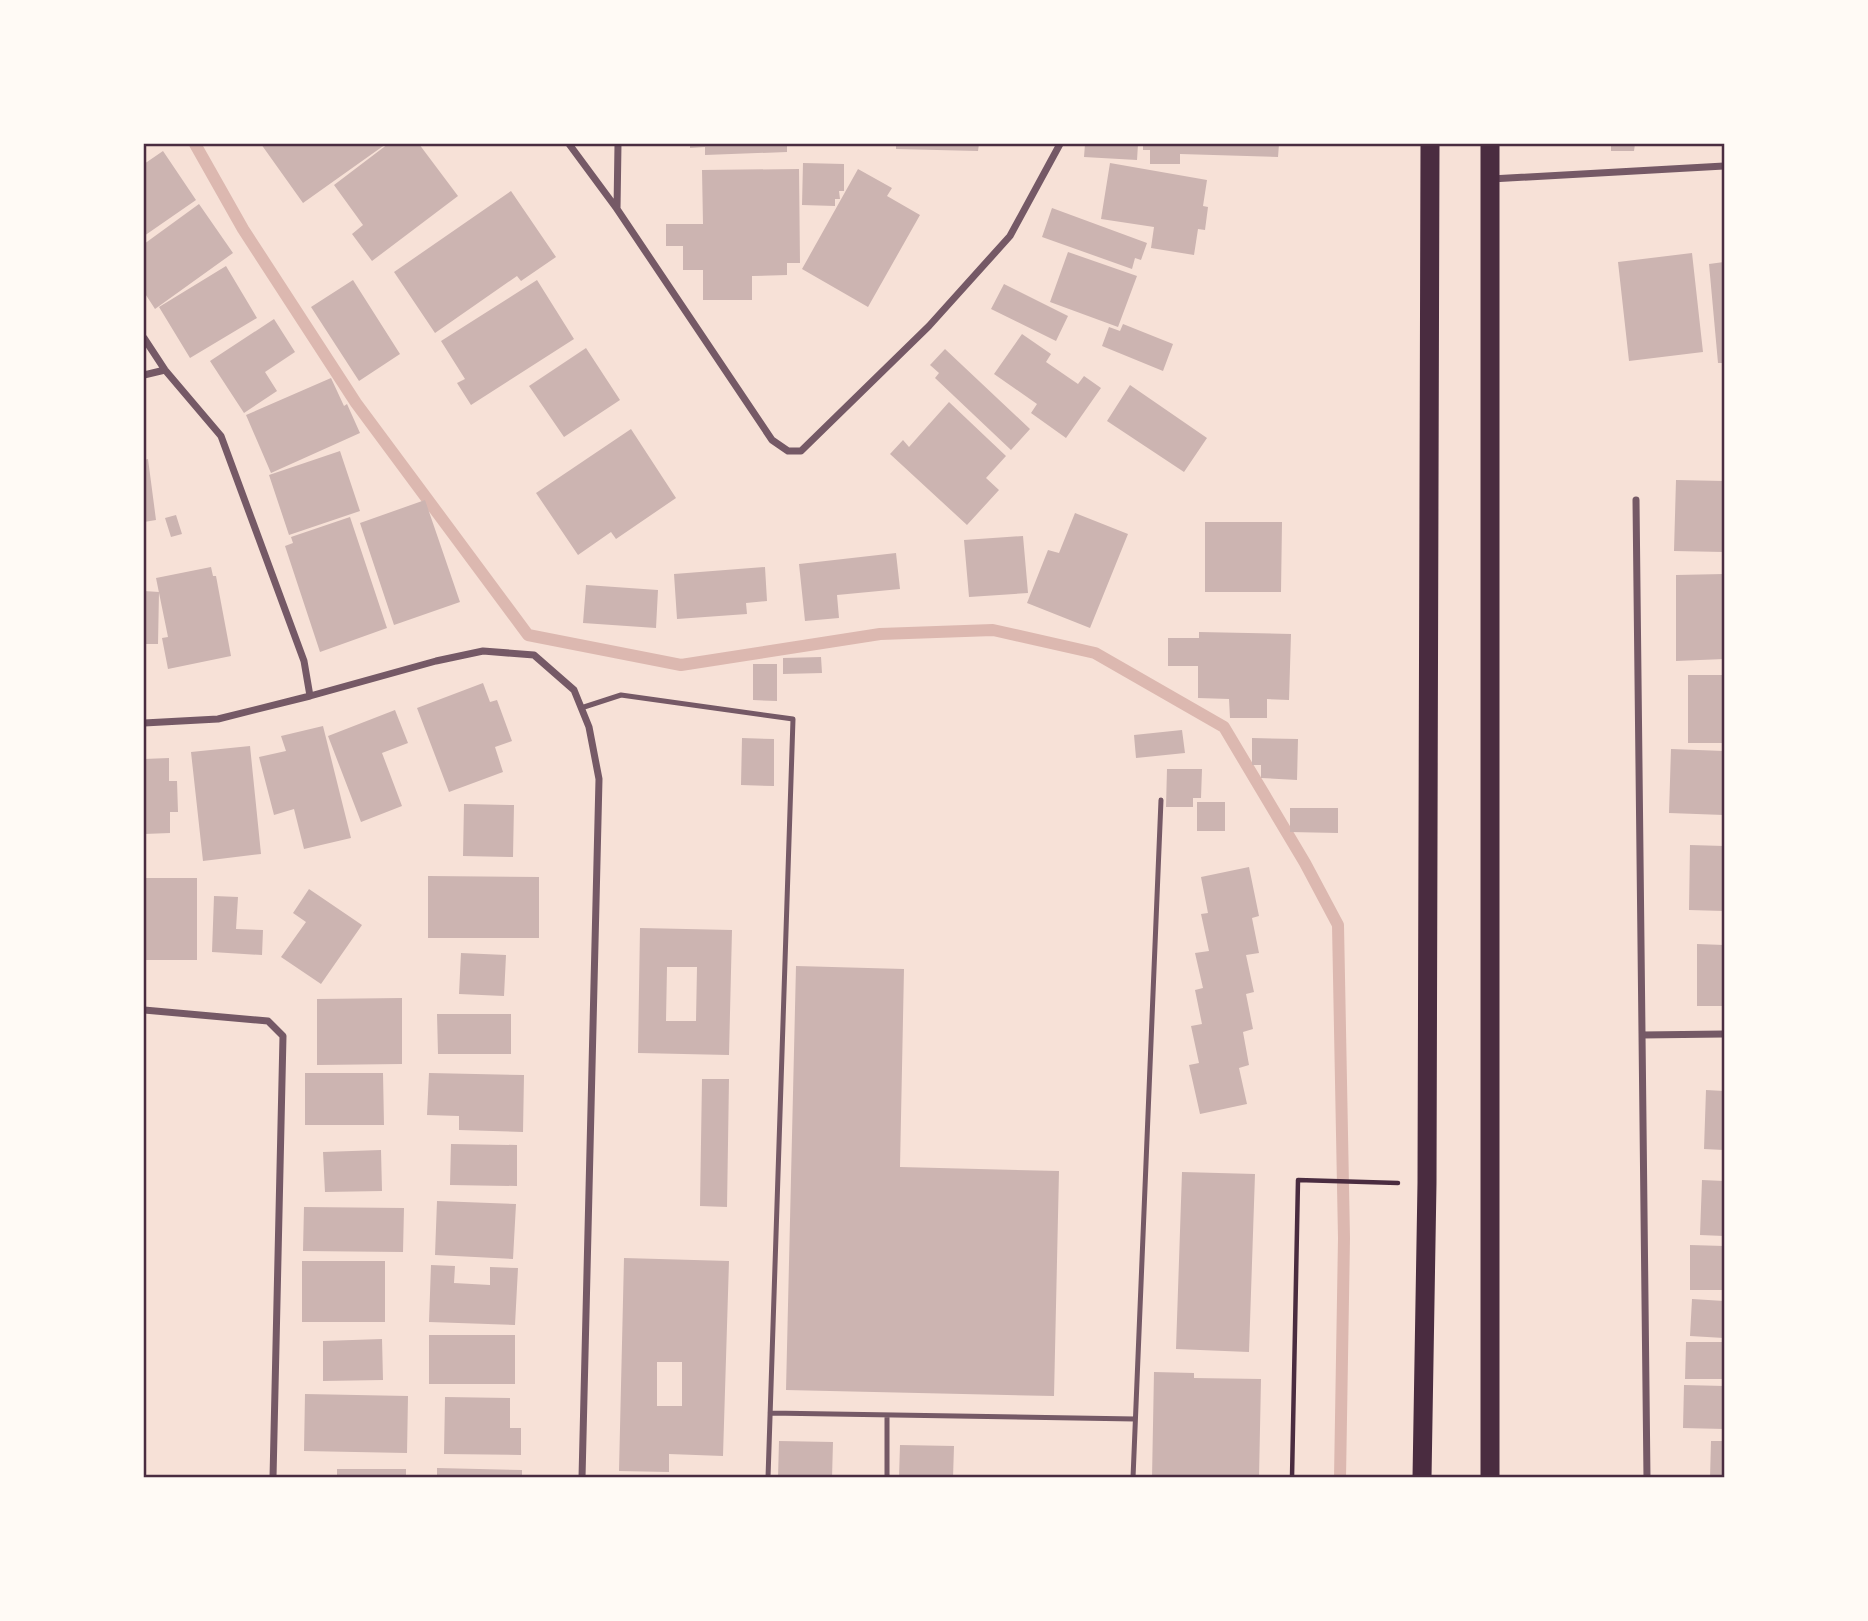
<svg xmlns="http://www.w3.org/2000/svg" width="1868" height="1621" font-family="'Fira Sans Condensed',sans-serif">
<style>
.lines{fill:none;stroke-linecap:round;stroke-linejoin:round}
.stream{stroke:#dcb8b0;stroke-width:12}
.building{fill:#ccb4b1;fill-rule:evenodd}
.path{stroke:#4a2c40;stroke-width:4.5}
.service{stroke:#755966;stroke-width:5}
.minor{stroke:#755966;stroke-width:7}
.trunk{stroke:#4a2c40;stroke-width:19}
.neatline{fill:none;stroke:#4a2c40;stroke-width:2.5}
</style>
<rect width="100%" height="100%" fill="#f7e1d7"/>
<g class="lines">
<path class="stream" d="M 195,144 L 243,229 L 356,403 L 528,635 L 681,665 L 880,634 L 993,630 L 1095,653 L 1224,727 L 1305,863 L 1338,925 L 1344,1238 L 1340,1478"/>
</g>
<path class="building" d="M 261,144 L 386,144 L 303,203 Z
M 388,144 L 419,144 L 458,196 L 372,261 L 352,234 L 363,225 L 334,185 Z
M 690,144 L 787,144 L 787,152 L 705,155 L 705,147 L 690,148 Z
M 896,144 L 979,144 L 978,151 L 896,149 Z
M 1085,144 L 1138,144 L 1137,160 L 1084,157 Z
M 1143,144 L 1279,144 L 1278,157 L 1180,154 L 1180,164 L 1150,164 L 1150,150 L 1143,150 Z
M 1611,144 L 1635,144 L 1634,151 L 1611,151 Z
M 163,151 L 196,200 L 144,236 L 144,164 Z
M 803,163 L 844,164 L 844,191 L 839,191 L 840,199 L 835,199 L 835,206 L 802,205 Z
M 1110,163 L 1207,180 L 1203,206 L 1208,207 L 1205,230 L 1198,229 L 1194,255 L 1151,248 L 1154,227 L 1101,219 Z
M 799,169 L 800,263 L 787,263 L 787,275 L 752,276 L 752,300 L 703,300 L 703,270 L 683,270 L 683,246 L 666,246 L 666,224 L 703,224 L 702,170 Z
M 858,169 L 892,188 L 887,196 L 920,215 L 868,307 L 802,269 Z
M 511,191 L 556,257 L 521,281 L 517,276 L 435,333 L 394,272 Z
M 199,204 L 233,253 L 155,309 L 144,292 L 144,244 Z
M 1052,208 L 1147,243 L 1141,260 L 1135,258 L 1132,269 L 1042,237 Z
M 1068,252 L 1137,276 L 1118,327 L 1050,302 Z
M 1692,253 L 1703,352 L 1629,361 L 1618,262 Z
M 1724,262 L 1724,363 L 1718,363 L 1709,264 Z
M 226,266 L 257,318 L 190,358 L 159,307 Z
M 353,280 L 400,354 L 359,381 L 311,307 Z
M 537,280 L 574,339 L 471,405 L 457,383 L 465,379 L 441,341 Z
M 1004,284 L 1068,316 L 1056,341 L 991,309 Z
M 274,319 L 295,352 L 265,372 L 277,391 L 244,413 L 210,361 Z
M 1123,324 L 1173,344 L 1163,371 L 1102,346 L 1109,327 L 1120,331 Z
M 1022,334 L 1051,354 L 1046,362 L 1078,384 L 1084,376 L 1101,388 L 1066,438 L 1031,413 L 1037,404 L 994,374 Z
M 586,348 L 620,400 L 564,437 L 529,386 Z
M 945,349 L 1030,429 L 1011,450 L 935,378 L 939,373 L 930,365 Z
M 331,378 L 344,406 L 347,404 L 360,433 L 271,473 L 246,415 Z
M 1130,385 L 1207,438 L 1184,472 L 1107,421 Z
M 949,402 L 1006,456 L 986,478 L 999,490 L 967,525 L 890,454 L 903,440 L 909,447 Z
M 631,429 L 676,498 L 616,539 L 611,532 L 578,555 L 536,493 Z
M 340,451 L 360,511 L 289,535 L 269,475 Z
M 148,459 L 156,520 L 144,522 L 144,460 Z
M 1676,480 L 1724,481 L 1724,552 L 1674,551 Z
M 425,500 L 460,602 L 394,625 L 360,523 Z
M 1075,513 L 1128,534 L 1090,628 L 1027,603 L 1048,550 L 1059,553 Z
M 176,515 L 182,534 L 171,537 L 165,518 Z
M 350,517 L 387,628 L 320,652 L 285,546 L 293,543 L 291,537 Z
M 1205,522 L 1282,522 L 1281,592 L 1205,592 Z
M 1023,536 L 1028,593 L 969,597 L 964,540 Z
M 896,553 L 900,589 L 837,595 L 839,618 L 805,621 L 799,564 Z
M 211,567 L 213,576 L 216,576 L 231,656 L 168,669 L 162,638 L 168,637 L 156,578 Z
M 765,567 L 767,601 L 746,603 L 747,614 L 677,619 L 674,574 Z
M 1724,574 L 1724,659 L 1676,661 L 1676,575 Z
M 586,585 L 658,590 L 656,628 L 583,623 Z
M 144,591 L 159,592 L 158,644 L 144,644 Z
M 1199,632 L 1291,634 L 1289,700 L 1267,699 L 1267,718 L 1230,718 L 1229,699 L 1198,698 L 1198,666 L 1168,666 L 1168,638 L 1199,638 Z
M 821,657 L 822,673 L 783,674 L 783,658 Z
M 753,664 L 777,664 L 777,701 L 753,700 Z
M 1688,675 L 1724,675 L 1724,743 L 1688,743 Z
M 483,683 L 490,702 L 497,700 L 512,741 L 495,747 L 503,772 L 449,792 L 417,708 Z
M 395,710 L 408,743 L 382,753 L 402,806 L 361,822 L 328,736 Z
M 323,726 L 351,838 L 304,849 L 294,809 L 274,815 L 259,757 L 286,751 L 281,736 Z
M 1182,730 L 1185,753 L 1136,758 L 1134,735 Z
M 742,738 L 774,739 L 774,786 L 741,785 Z
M 1252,738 L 1298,739 L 1297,780 L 1261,778 L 1261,765 L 1252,765 Z
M 250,746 L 261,854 L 203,861 L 191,752 Z
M 1671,749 L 1724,751 L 1724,815 L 1669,813 Z
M 169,758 L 169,781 L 177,781 L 178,812 L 170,812 L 170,833 L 144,834 L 144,759 Z
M 1167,769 L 1202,769 L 1201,798 L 1193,798 L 1193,807 L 1166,807 Z
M 1197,802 L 1225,802 L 1225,831 L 1197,831 Z
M 464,804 L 514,805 L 513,857 L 463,856 Z
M 1290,808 L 1338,808 L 1338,833 L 1290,832 Z
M 1690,845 L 1724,846 L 1724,911 L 1689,910 Z
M 1249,867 L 1259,916 L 1252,918 L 1259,953 L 1246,955 L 1254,992 L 1246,994 L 1253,1029 L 1243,1032 L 1249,1065 L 1239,1068 L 1247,1104 L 1200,1114 L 1189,1065 L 1199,1063 L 1191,1026 L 1202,1024 L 1195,990 L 1203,988 L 1195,953 L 1209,951 L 1201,914 L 1208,913 L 1201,877 Z
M 428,876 L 539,877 L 539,938 L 428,938 Z
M 144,878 L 197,878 L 197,960 L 145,960 Z
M 309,889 L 362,925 L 321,984 L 281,957 L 306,922 L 293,913 Z
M 214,896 L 238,897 L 236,929 L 263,930 L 262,955 L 212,952 Z
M 640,928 L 732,930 L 729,1055 L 638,1053 ZM 667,967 L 697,967 L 696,1021 L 666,1021 Z
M 1697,944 L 1724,945 L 1724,1006 L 1697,1006 Z
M 461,953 L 506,955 L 504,996 L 459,994 Z
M 796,966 L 904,969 L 900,1167 L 1059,1171 L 1054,1396 L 786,1390 Z
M 402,998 L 402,1064 L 317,1065 L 317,999 Z
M 437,1014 L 511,1014 L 511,1054 L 438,1054 Z
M 305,1073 L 383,1073 L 384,1125 L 305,1125 Z
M 429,1073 L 524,1075 L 523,1132 L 459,1130 L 459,1116 L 427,1115 Z
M 702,1079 L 729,1079 L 727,1207 L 700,1206 Z
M 1706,1090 L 1724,1091 L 1724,1150 L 1704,1149 Z
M 451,1144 L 517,1145 L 517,1186 L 450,1185 Z
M 381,1150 L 382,1191 L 325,1192 L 323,1152 Z
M 1182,1172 L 1255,1174 L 1249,1352 L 1176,1349 Z
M 1702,1180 L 1724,1181 L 1724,1236 L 1700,1235 Z
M 437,1201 L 516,1204 L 513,1259 L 435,1255 Z
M 304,1207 L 404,1208 L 403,1252 L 303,1251 Z
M 1690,1245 L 1724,1246 L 1724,1290 L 1690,1290 Z
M 624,1258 L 729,1261 L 723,1456 L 669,1454 L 669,1472 L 619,1471 ZM 657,1362 L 682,1362 L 682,1406 L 657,1406 Z
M 302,1261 L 385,1261 L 385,1322 L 302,1322 Z
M 431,1265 L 455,1266 L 454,1283 L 490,1285 L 490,1267 L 518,1268 L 515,1325 L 429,1322 Z
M 1692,1299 L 1724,1301 L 1724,1338 L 1690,1336 Z
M 429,1335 L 515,1335 L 515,1384 L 429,1384 Z
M 382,1339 L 383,1380 L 323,1381 L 323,1341 Z
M 1686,1342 L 1724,1342 L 1724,1379 L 1685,1379 Z
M 1154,1372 L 1194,1373 L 1194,1378 L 1261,1379 L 1259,1478 L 1152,1478 Z
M 1684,1385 L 1724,1386 L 1724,1429 L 1683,1428 Z
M 305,1394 L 408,1396 L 407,1453 L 304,1451 Z
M 445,1397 L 510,1398 L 510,1428 L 521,1428 L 521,1455 L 444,1454 Z
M 779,1441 L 833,1442 L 832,1478 L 778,1478 Z
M 1711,1441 L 1724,1441 L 1724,1478 L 1710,1478 Z
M 900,1445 L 954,1446 L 953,1478 L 899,1478 Z
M 437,1468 L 522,1470 L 522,1478 L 437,1478 Z
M 337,1469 L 406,1469 L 406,1478 L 337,1478 Z"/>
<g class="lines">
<path class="path" d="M 1292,1478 L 1298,1180 L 1398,1183"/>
<path class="service" d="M 581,708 L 621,695 L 793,719 L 768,1478
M 770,1413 L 1135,1419
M 887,1478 L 887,1415
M 1133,1478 L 1161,800"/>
<path class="minor" d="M 569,144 L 617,209 L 772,440 L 788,451 L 801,451 L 929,326 L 1010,236 L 1060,144
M 1491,179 L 1724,166
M 617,209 L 618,144
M 144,338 L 165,370 L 221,436 L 304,661 L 310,696
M 144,375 L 165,370
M 1636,500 L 1647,1478
M 144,723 L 218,719 L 310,696 L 436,661 L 483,651 L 534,655 L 574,690 L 589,727 L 599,779 L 582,1478
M 144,1010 L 268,1021 L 283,1036 L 273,1478
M 1642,1035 L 1724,1034"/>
<path class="trunk" d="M 1422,1478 L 1427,1183 L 1430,144
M 1490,1478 L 1490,144"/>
</g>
<rect width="1868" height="1621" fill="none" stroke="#fffaf5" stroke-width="290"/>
<rect x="145" y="145" width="1578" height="1331" class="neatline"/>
</svg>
